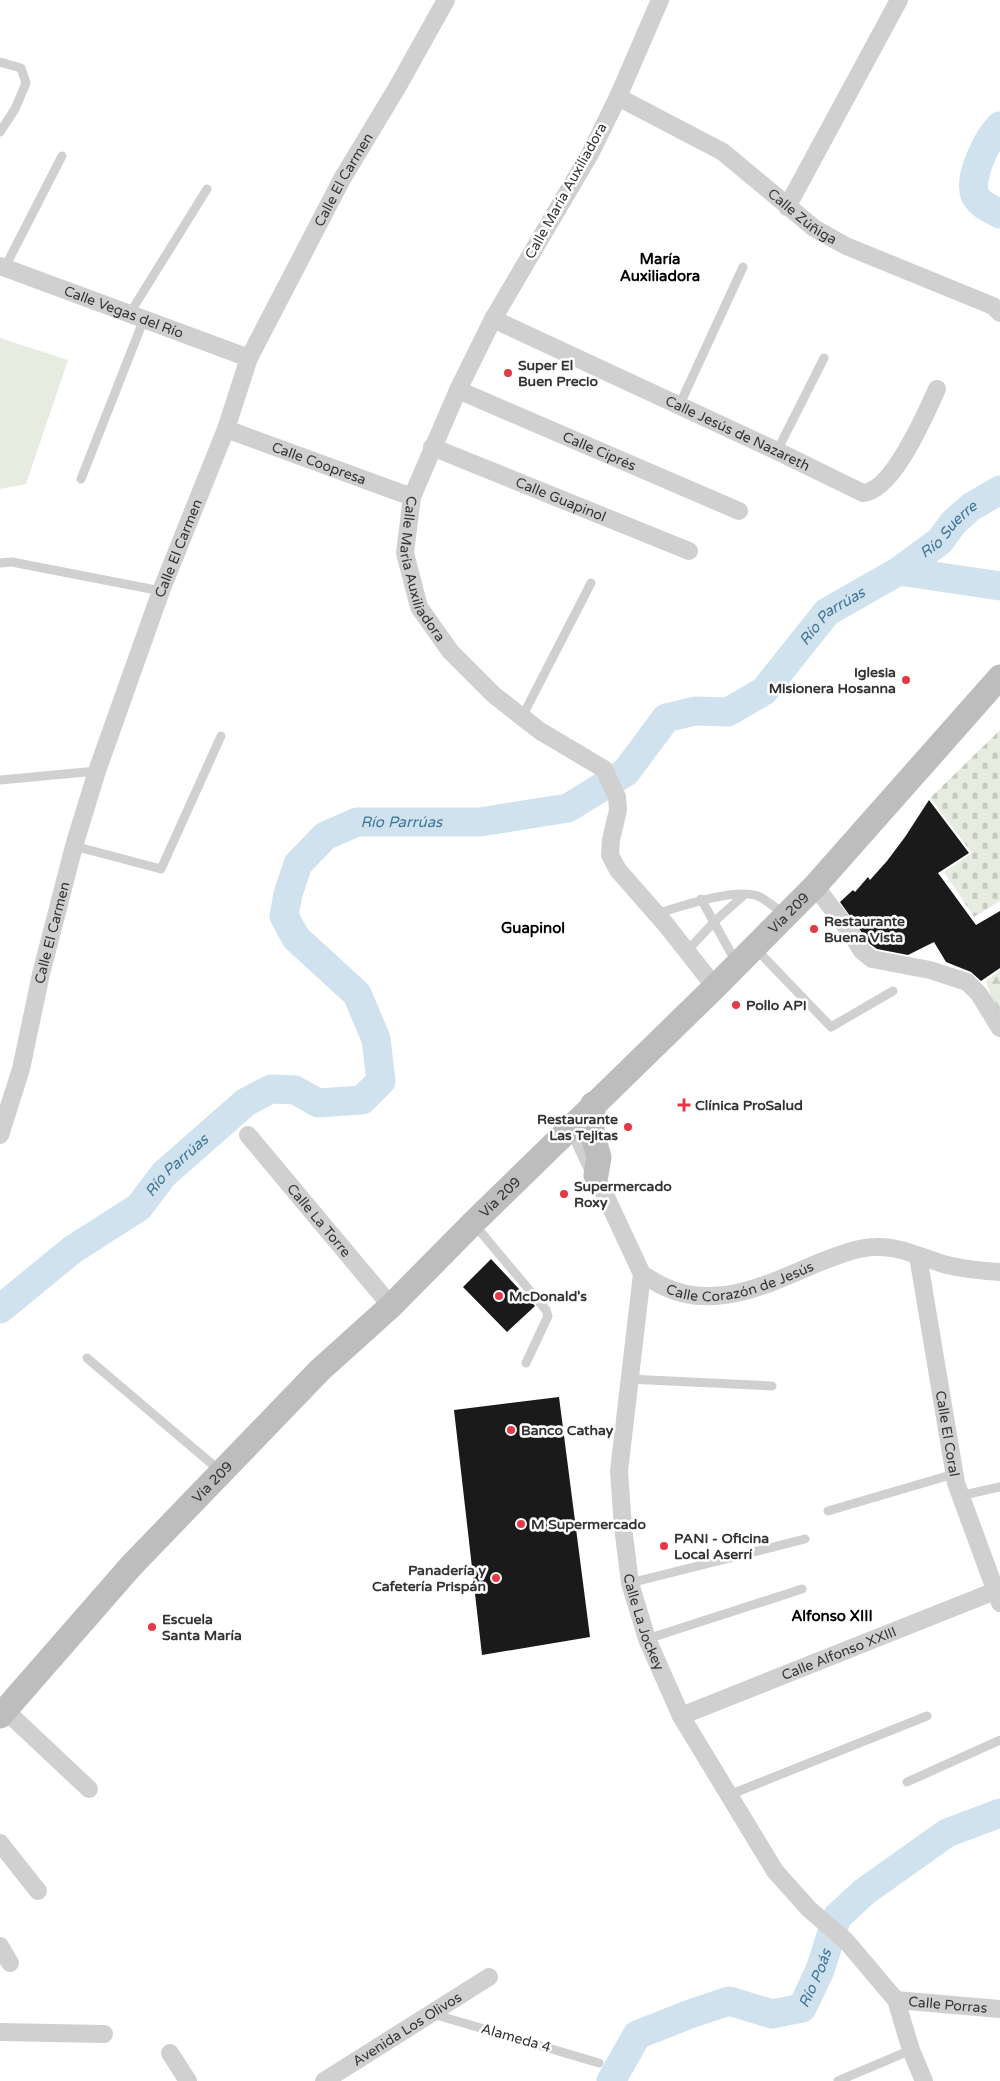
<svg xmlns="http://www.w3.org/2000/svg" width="1000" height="2081" font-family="'Varela Round',sans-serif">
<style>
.forest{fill:url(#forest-firs)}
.cemetery{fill:url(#cemetery-stones)}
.green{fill:#e6ecdf}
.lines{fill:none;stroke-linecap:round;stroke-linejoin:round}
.river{stroke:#cfe2ee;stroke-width:29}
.building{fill:#1a1a1a}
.service{stroke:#d0d0d0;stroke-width:9}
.minor{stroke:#d0d0d0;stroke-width:18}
.secondary{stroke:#bdbdbd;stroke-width:25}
.poi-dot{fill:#e63946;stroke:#fff;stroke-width:2}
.labels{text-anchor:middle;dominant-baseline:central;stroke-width:5;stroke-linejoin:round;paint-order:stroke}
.street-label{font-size:14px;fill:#333;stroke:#fff}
.poi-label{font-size:14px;font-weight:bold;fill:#333;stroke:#fff;text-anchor:start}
.neighbourhood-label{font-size:15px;font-weight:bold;fill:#000;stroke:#fff}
.water-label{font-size:15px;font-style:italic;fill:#3f7597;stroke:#fff}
</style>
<defs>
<pattern id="forest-firs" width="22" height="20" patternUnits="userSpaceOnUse" patternTransform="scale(1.25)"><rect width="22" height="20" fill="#e6ecdf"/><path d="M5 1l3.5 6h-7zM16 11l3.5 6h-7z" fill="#c6cbc0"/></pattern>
<pattern id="cemetery-stones" width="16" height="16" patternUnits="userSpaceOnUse" patternTransform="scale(1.25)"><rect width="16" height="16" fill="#e6ecdf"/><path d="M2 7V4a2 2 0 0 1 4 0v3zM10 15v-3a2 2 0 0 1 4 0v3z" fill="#c6cbc0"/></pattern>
</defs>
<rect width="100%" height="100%" fill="#fff"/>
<path class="forest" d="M 1000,970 L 1000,1015 L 994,1006 L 986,981 Z"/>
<path class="cemetery" d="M 1000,730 L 1000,901 L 974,917 L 944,872 L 972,853 L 930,798 Z"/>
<path class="green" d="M 0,338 L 68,360 L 26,484 L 0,489 Z"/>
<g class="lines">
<g class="river">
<path d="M 1000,126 C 987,139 968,178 975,195 C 980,205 991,209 1000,214"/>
<path id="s1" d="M 899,571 L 940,541 L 953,523 L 971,507 L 1000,490"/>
<path id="s2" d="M 0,1309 L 72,1250 L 139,1207 L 164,1174 L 246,1102 L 271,1089 L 295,1090 L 318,1103 L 362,1100 L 381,1081 L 376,1039 L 357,994 L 296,938 L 284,916 L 288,894 L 298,864 L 325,836 L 357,822 L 480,822 L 568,808 L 626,772 L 666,718 L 695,711 L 728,712 L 764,691 L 827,612 L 899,571 L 1000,586"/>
<path id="s3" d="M 611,2081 L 637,2035 L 690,2014 L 729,2001 L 772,2014 L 802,2008 L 820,1970 L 837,1917 L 864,1892 L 947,1833 L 1000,1813"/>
</g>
</g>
<path class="building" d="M 929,800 L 969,853 L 938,873 L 976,925 L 1000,911 L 1000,968 L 981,981 L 971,972 L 946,962 L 934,942 L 908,955 L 877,949 L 870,944 L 840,902 L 853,890 L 855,892 L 868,877 L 870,880 L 887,861 L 905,837 Z
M 491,1259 L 535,1306 L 507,1332 L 463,1287 Z
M 559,1397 L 590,1637 L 482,1655 L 454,1410 Z"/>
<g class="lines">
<path class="service" d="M 0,62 L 21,68 L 26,83 L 15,109 L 0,132
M 5,267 L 62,156
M 130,313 L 207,189
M 679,406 L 743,267
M 777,451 L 824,358
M 81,479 L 144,319
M 0,563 L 12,562 L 161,591
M 522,717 L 591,583
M 0,780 L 97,771
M 74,846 L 161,869 L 221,736
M 701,899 L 736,962
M 656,914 C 678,907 739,886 760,897 C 769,902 777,909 785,915
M 756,949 L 831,1027 L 893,991
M 687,951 L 715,921 L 744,895
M 474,1224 L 546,1310 L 548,1316 L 526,1363
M 87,1358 L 219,1470
M 628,1379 L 772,1386
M 959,1496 L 1000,1487
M 828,1511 L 954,1474
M 630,1583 L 805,1539
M 647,1639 L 802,1589
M 907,1782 L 1000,1740
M 729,1795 L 927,1716
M 433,2014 L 599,2063
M 838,2081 L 911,2050"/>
<g class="minor">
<path id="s4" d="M 660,0 L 618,97 L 590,154 L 493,319 L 458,390 L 412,497 L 405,553 L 419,607 L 450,651 L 494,695 L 540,731 L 604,769 L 617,797 L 618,810 L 611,840 L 610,855 L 618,870 L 667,926 L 715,987"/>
<path id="s5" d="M 618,97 L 723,152 L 814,228 L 846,246 L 993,306 L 1000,313"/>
<path d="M 787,207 L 899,0"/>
<path id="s6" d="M 0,266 L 249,358"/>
<path id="s7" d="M 493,319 L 777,451 L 863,493 C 893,491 925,415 937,389"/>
<path id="s8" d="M 458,390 L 739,511"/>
<path id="s9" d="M 226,429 L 412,497"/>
<path id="s10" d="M 432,447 L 689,551"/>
<path d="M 815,886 L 850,932 L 862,951 L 872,959 L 930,970 L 967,982 L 979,994 L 1000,1028"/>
<path id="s11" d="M 572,1124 L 642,1274 C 649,1278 657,1284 665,1287 C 716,1311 771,1283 818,1263 C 836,1256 857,1247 877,1247 C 900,1246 925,1259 947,1265 C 964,1269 982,1271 1000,1272"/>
<path id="s12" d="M 0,1135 L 21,1069 L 41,974 L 74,846 L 97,771 L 161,591 L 226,429 L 249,358 L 342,179 L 398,86 L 446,0"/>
<path id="s13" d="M 248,1135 L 391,1306"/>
<path id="s14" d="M 918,1256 L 956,1483 L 1000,1603"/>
<path id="s15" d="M 642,1274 L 619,1471 L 623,1527 L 630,1583 L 647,1639 L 681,1716 L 775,1871 L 809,1909 L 846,1941 L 896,2000 L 911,2050 L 924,2081"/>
<path d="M 5,1710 L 89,1789"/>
<path id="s16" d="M 681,1716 L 995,1591"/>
<path d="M 0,1843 L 38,1891"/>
<path d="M 0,1946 L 10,1963"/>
<path id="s17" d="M 896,2000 L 1000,2009"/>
<path d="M 0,2032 L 104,2034"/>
<path d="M 170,2053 L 188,2081"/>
<path id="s18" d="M 324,2081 L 489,1977"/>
</g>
<g class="secondary">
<path d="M 593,1104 L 592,1132 L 599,1157 L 596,1175"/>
<path id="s19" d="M 0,1716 L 131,1566 L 320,1370 L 391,1306 L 473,1223 L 715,987 L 815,886 L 1000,677"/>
</g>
</g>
<g class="poi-dot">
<circle cx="508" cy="373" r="5"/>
<circle cx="906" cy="680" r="5"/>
<circle cx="814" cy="929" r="5"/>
<circle cx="736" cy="1005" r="5"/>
<path d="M681.5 1097.5h5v5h5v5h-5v5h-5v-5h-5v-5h5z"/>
<circle cx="628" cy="1127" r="5"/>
<circle cx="564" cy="1194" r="5"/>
<circle cx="499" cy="1296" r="5"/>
<circle cx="511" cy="1430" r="5"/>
<circle cx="521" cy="1524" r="5"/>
<circle cx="664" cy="1546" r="5"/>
<circle cx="496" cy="1578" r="5"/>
<circle cx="152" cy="1627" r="5"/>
</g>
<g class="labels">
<g class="street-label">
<text stroke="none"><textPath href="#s12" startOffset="1019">Calle El Carmen</textPath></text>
<text transform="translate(566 191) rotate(-61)">Calle María Auxiliadora</text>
<text stroke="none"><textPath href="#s5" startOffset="221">Calle Zúñiga</textPath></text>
<text stroke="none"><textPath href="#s6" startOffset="132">Calle Vegas del Río</textPath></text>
<text stroke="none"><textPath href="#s7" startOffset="270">Calle Jesús de Nazareth</textPath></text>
<text stroke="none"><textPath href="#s8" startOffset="154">Calle Ciprés</textPath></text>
<text stroke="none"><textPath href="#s9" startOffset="99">Calle Coopresa</textPath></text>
<text stroke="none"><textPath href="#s10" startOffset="139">Calle Guapinol</textPath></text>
<text stroke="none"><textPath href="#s12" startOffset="614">Calle El Carmen</textPath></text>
<text stroke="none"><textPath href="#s4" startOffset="632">Calle María Auxiliadora</textPath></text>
<text stroke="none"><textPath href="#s19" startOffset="1126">Vía 209</textPath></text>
<text stroke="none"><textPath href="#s12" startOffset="209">Calle El Carmen</textPath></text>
<text stroke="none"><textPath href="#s19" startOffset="721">Vía 209</textPath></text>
<text stroke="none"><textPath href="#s13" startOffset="111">Calle La Torre</textPath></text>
<text stroke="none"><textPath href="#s11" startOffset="270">Calle Corazón de Jesús</textPath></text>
<text stroke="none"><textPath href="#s14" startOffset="180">Calle El Coral</textPath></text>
<text stroke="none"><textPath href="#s19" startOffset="316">Vía 209</textPath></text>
<text stroke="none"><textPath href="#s15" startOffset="352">Calle La Jockey</textPath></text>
<text stroke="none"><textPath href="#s16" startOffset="170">Calle Alfonso XXIII</textPath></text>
<text stroke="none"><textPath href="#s17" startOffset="52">Calle Porras</textPath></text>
<text stroke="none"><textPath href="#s18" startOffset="98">Avenida Los Olivos</textPath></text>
<text transform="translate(516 2038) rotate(16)">Alameda 4</text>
</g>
<g class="poi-label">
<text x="518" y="365">Super El<tspan x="518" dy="16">Buen Precio</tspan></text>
<text x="896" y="672" text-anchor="end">Iglesia<tspan x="896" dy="16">Misionera Hosanna</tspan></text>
<text x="824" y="921">Restaurante<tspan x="824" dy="16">Buena Vista</tspan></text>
<text x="746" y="1005">Pollo API</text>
<text x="695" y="1105">Clínica ProSalud</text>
<text x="618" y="1119" text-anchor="end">Restaurante<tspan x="618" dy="16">Las Tejitas</tspan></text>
<text x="574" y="1186">Supermercado<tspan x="574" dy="16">Roxy</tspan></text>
<text x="509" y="1296">McDonald's</text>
<text x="521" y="1430">Banco Cathay</text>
<text x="531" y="1524">M Supermercado</text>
<text x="674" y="1538">PANI - Oficina<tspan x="674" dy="16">Local Aserrí</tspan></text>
<text x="486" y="1570" text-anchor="end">Panadería y<tspan x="486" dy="16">Cafetería Prispán</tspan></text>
<text x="162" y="1619">Escuela<tspan x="162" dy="16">Santa María</tspan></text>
</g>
<g class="neighbourhood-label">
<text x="660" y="259">María<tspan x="660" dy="17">Auxiliadora</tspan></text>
<text x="533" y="928">Guapinol</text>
<text x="832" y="1616">Alfonso XIII</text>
</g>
<g class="water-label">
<text stroke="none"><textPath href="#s1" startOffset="65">Río Suerre</textPath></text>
<text stroke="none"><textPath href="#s2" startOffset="1354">Río Parrúas</textPath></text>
<text stroke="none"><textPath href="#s2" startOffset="844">Río Parrúas</textPath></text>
<text stroke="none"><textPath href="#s2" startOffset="229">Río Parrúas</textPath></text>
<text stroke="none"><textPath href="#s3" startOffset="259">Río Poás</textPath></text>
</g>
</g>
</svg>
